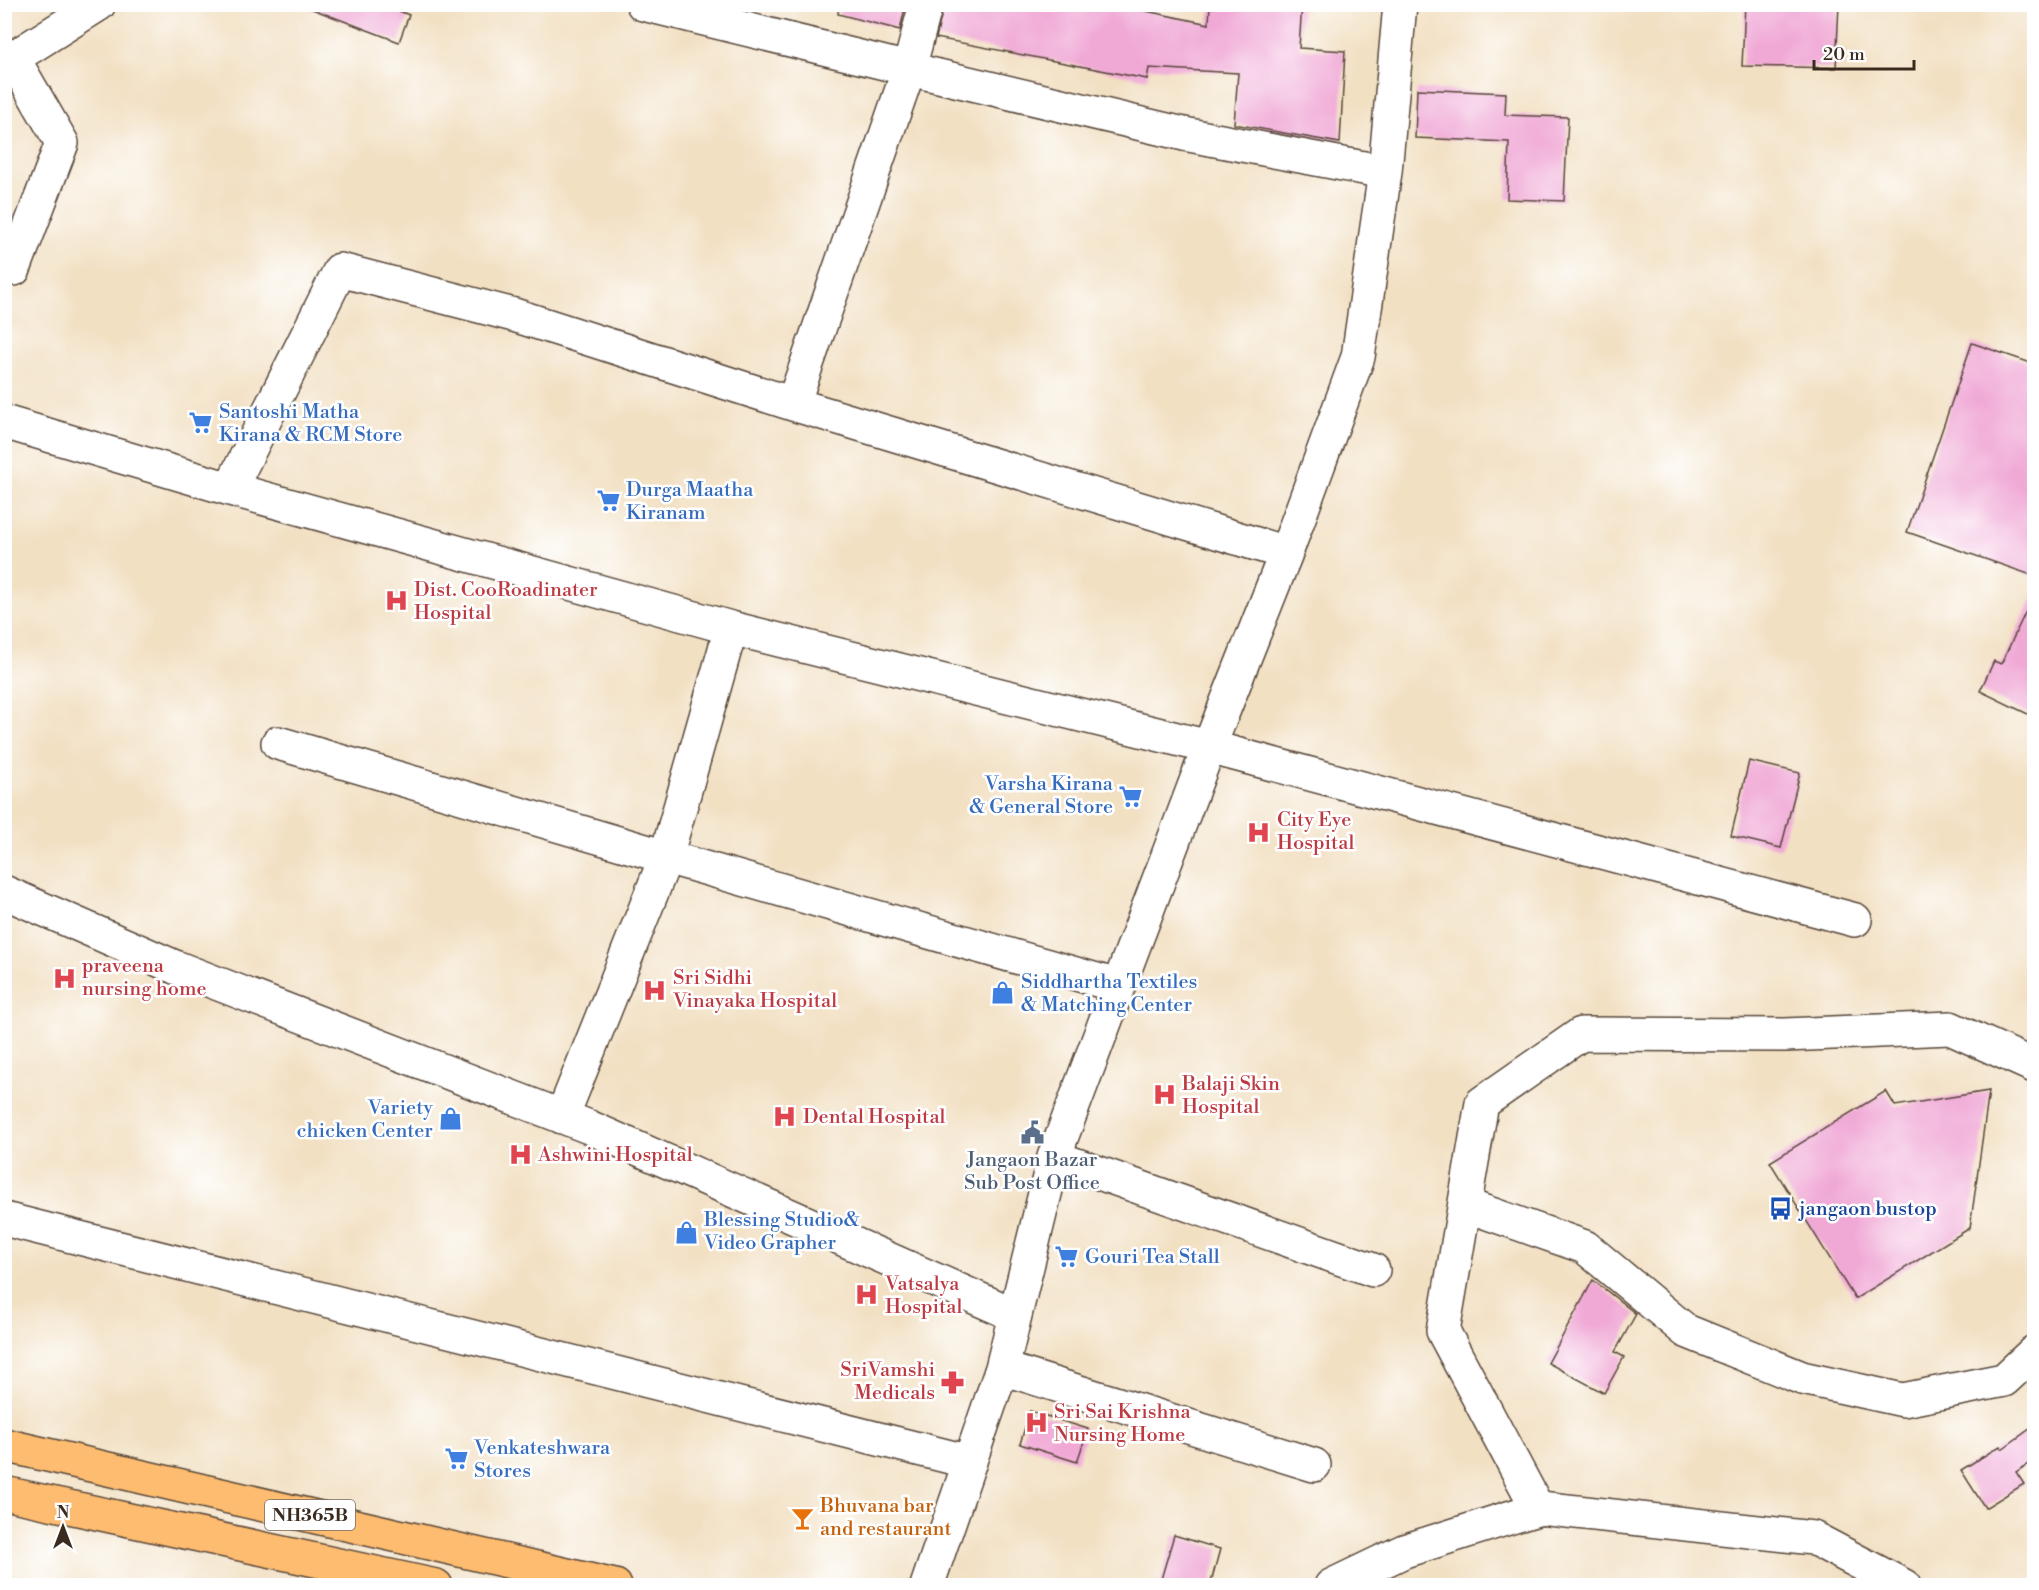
<svg xmlns="http://www.w3.org/2000/svg" width="2039" height="1590" font-family="'Libre Bodoni',serif">
<style>
.building{fill:#f0a8d5}
.lines{fill:none;stroke-linecap:round;stroke-linejoin:round}
.minor-casing{stroke:#564537;stroke-width:36}
.highway-casing{stroke:#564537;stroke-width:36}
.minor{stroke:#fff;stroke-width:33}
.highway{stroke:#febc70;stroke-width:33}
.labels{text-anchor:middle;dominant-baseline:central;stroke-width:5;stroke-linejoin:round;paint-order:stroke}
.shield{fill:#fff;stroke:#766a62;stroke-width:1.5}
.shield-label{font-size:18px;font-weight:bold;fill:#3b2a1e}
.shop-label{font-size:20px;fill:#366cbe;stroke:#fff;text-anchor:start}
.health-label{font-size:20px;fill:#be3a42;stroke:#fff;text-anchor:start}
.service-label{font-size:20px;fill:#4e5e75;stroke:#fff}
.transit-label{font-size:20px;fill:#164399;stroke:#fff;text-anchor:start}
.food-label{font-size:20px;fill:#c56008;stroke:#fff;text-anchor:start}
</style>
<rect width="100%" height="100%" fill="#fff"/>
<filter id="ink" filterUnits="userSpaceOnUse"><feTurbulence type="fractalNoise" baseFrequency=".0167" numOctaves="2"/><feDisplacementMap in="SourceGraphic" scale="12" xChannelSelector="R" yChannelSelector="G"/><feConvolveMatrix kernelMatrix="1 2 1 2 8 2 1 2 1" color-interpolation-filters="sRGB"/></filter>
<filter id="wash" filterUnits="userSpaceOnUse"><feTurbulence type="fractalNoise" baseFrequency=".008" numOctaves="4" result="noise"/><feDisplacementMap in="SourceGraphic" scale="24" xChannelSelector="R" yChannelSelector="G"/><feGaussianBlur stdDeviation="1.35" result="paint"/><feColorMatrix in="noise" values="0 0 0 0 0 0 0 0 0 0 0 0 0 0 0 0 0 1.4 0 .05"/><feComposite in="paint" operator="in"/></filter>
<g filter="url(#wash)">
<rect width="100%" height="100%" fill="#f2e0c3"/>
<g id="blocks">
<path class="building" d="M 308,4 L 381,4 L 409,15 L 399,42 L 307,7 Z
M 839,4 L 906,4 L 900,30 L 838,14 Z
M 944,4 L 1112,4 L 1209,24 L 1210,4 L 1302,4 L 1299,48 L 1345,51 L 1340,143 L 1234,124 L 1238,73 L 1149,68 L 1147,79 L 936,38 Z
M 1745,4 L 1839,4 L 1836,68 L 1742,66 Z
M 1417,89 L 1506,93 L 1505,115 L 1568,117 L 1564,201 L 1507,199 L 1509,142 L 1415,138 Z
M 1972,343 L 2034,364 L 2034,576 L 1907,532 Z
M 2034,594 L 2034,717 L 1980,691 L 1994,661 L 2001,664 Z
M 1749,761 L 1800,773 L 1781,848 L 1731,836 Z
M 1886,1091 L 1895,1106 L 1989,1091 L 1970,1228 L 1855,1299 L 1770,1162 Z
M 1593,1280 L 1636,1314 L 1615,1352 L 1624,1357 L 1604,1393 L 1548,1363 Z
M 1030,1411 L 1088,1429 L 1077,1462 L 1020,1444 Z
M 2034,1426 L 2034,1460 L 2016,1472 L 2024,1484 L 1985,1508 L 1961,1470 L 2000,1446 L 2002,1449 Z
M 1174,1535 L 1220,1549 L 1210,1586 L 1159,1586 Z"/>
</g>
</g>
<g filter="url(#ink)">
<use href="#blocks" fill-opacity="0" stroke="#564537" stroke-width="1.5"/>
<g class="lines">
<defs>
<path id="minor" d="M 643,4 L 909,69 L 926,4
M 4,61 L 13,58 L 99,4
M 1385,172 L 1400,4
M 4,267 L 14,269 L 62,143 L 13,58
M 793,404 L 909,69 L 1184,134 L 1385,172 L 1358,357 L 1286,553
M 4,422 L 230,489 L 731,628 L 1209,747 L 1054,1157
M 230,489 L 340,270 L 514,315 L 793,404 L 1286,553 L 1209,747 L 1855,920
M 278,743 L 666,857 L 1118,986
M 4,892 L 175,967 L 589,1127 L 1015,1315
M 562,1117 L 666,857 L 731,628
M 1465,1205 L 1585,1247 L 1686,1331 L 1802,1378 L 1903,1400 L 2004,1380 L 2034,1352
M 4,1219 L 970,1462
M 1002,1368 L 1314,1465
M 1538,1509 L 1443,1331 L 1482,1103 L 1581,1034 L 1785,1035 L 1950,1028 L 2034,1066
M 927,1586 L 1002,1368 L 1054,1157 L 1373,1270
M 1331,1586 L 1404,1551 L 1540,1508 L 1813,1538 L 1904,1586"/>
<path id="highway" d="M 4,1445 L 615,1586
M 4,1493 L 436,1586"/>
</defs>
<use href="#minor" class="minor-casing"/>
<use href="#highway" class="highway-casing"/>
<use href="#minor" class="minor"/>
<use href="#highway" class="highway"/>
</g>
</g>
<defs>
<symbol id="supermarket-bare" viewBox="-9 -9 18 18"><path d="M-6-5.5h2.5l.6 2H6L4.5 2H-2.5L-4.4-4H-6ZM-1.5 3.2a1.3 1.3 0 1 0 .1 0ZM3 3.2a1.3 1.3 0 1 0 .1 0Z" fill="#3f7fe0" stroke="#fff" stroke-width="2.5" paint-order="stroke"/></symbol>
<symbol id="hospital-bare" viewBox="-9 -9 18 18"><path d="M-5-5h3v3.5h4V-5h3V5h-3V1.5h-4V5h-3Z" fill="#e0444e" stroke="#fff" stroke-width="2.5" paint-order="stroke"/></symbol>
<symbol id="shop-bare" viewBox="-9 -9 18 18"><path d="M-5-2.5h2.3a2.7 3.5 0 0 1 5.4 0H5L5.5 6h-11ZM-1.5-2.5h3a1.5 2.3 0 0 0-3 0Z" fill="#3f7fe0" stroke="#fff" stroke-width="2.5" paint-order="stroke"/></symbol>
<symbol id="civic-bare" viewBox="-9 -9 18 18"><path d="M-.6-6.5H3V-4.5H.6V-3L4-1V1h2V6H-6V1h2V-1L-.6-3ZM-1.2 2.5V6h2.4V2.5Z" fill="#5c6f8a" stroke="#fff" stroke-width="2.5" paint-order="stroke"/></symbol>
<symbol id="bus-bare" viewBox="-9 -9 18 18"><path d="M-5-6H5V4H4V6H2V4H-2V6H-4V4H-5ZM-3.5-4V0h7V-4ZM-3.5 1.2v1.5H-2V1.2ZM2 1.2v1.5H3.5V1.2Z" fill="#1a4fb4" stroke="#fff" stroke-width="2.5" paint-order="stroke"/></symbol>
<symbol id="pharmacy-bare" viewBox="-9 -9 18 18"><path d="M-2-6h4v4h4v4h-4v4h-4v-4h-4v-4h4Z" fill="#e0444e" stroke="#fff" stroke-width="2.5" paint-order="stroke"/></symbol>
<symbol id="bar-bare" viewBox="-9 -9 18 18"><path d="M-6-5H6L.8 .8V4.5H3.5V6h-7V4.5H-.8V.8Z" fill="#e8710a" stroke="#fff" stroke-width="2.5" paint-order="stroke"/></symbol>
</defs>
<g fill-rule="evenodd">
<use href="#supermarket-bare" x="184" y="406" width="33" height="33"/>
<use href="#supermarket-bare" x="592" y="484" width="33" height="33"/>
<use href="#hospital-bare" x="380" y="584" width="33" height="33"/>
<use href="#supermarket-bare" x="1114" y="780" width="33" height="33"/>
<use href="#hospital-bare" x="1242" y="816" width="33" height="33"/>
<use href="#hospital-bare" x="48" y="962" width="33" height="33"/>
<use href="#hospital-bare" x="638" y="974" width="33" height="33"/>
<use href="#shop-bare" x="986" y="976" width="33" height="33"/>
<use href="#hospital-bare" x="1148" y="1078" width="33" height="33"/>
<use href="#hospital-bare" x="768" y="1100" width="33" height="33"/>
<use href="#shop-bare" x="434" y="1102" width="33" height="33"/>
<use href="#civic-bare" x="1016" y="1116" width="33" height="33"/>
<use href="#hospital-bare" x="504" y="1138" width="33" height="33"/>
<use href="#bus-bare" x="1764" y="1192" width="33" height="33"/>
<use href="#shop-bare" x="670" y="1216" width="33" height="33"/>
<use href="#supermarket-bare" x="1050" y="1240" width="33" height="33"/>
<use href="#hospital-bare" x="850" y="1278" width="33" height="33"/>
<use href="#pharmacy-bare" x="936" y="1366" width="33" height="33"/>
<use href="#hospital-bare" x="1020" y="1406" width="33" height="33"/>
<use href="#supermarket-bare" x="440" y="1442" width="33" height="33"/>
<use href="#bar-bare" x="786" y="1502" width="33" height="33"/>
</g>
<g class="labels">
<rect class="shield" x="265" y="1500" width="90" height="30" rx="4.5"/>
<g class="shield-label">
<text x="310" y="1515">NH365B</text>
</g>
<g class="shop-label">
<text x="219" y="412">Santoshi Matha<tspan x="219" dy="23">Kirana &amp; RCM Store</tspan></text>
<text x="626" y="490">Durga Maatha<tspan x="626" dy="23">Kiranam</tspan></text>
<text x="1113" y="784" text-anchor="end">Varsha Kirana<tspan x="1113" dy="23">&amp; General Store</tspan></text>
<text x="1021" y="982">Siddhartha Textiles<tspan x="1021" dy="23">&amp; Matching Center</tspan></text>
<text x="433" y="1108" text-anchor="end">Variety<tspan x="433" dy="23">chicken Center</tspan></text>
<text x="704" y="1220">Blessing Studio&amp;<tspan x="704" dy="23">Video Grapher</tspan></text>
<text x="1085" y="1257">Gouri Tea Stall</text>
<text x="474" y="1448">Venkateshwara<tspan x="474" dy="23">Stores</tspan></text>
</g>
<g class="health-label">
<text x="414" y="590">Dist. CooRoadinater<tspan x="414" dy="23">Hospital</tspan></text>
<text x="1277" y="820">City Eye<tspan x="1277" dy="23">Hospital</tspan></text>
<text x="82" y="966">praveena<tspan x="82" dy="23">nursing home</tspan></text>
<text x="673" y="978">Sri Sidhi<tspan x="673" dy="23">Vinayaka Hospital</tspan></text>
<text x="1182" y="1084">Balaji Skin<tspan x="1182" dy="23">Hospital</tspan></text>
<text x="803" y="1117">Dental Hospital</text>
<text x="538" y="1155">Ashwini Hospital</text>
<text x="885" y="1284">Vatsalya<tspan x="885" dy="23">Hospital</tspan></text>
<text x="935" y="1370" text-anchor="end">SriVamshi<tspan x="935" dy="23">Medicals</tspan></text>
<text x="1054" y="1412">Sri Sai Krishna<tspan x="1054" dy="23">Nursing Home</tspan></text>
</g>
<g class="service-label">
<text x="1032" y="1160">Jangaon Bazar<tspan x="1032" dy="23">Sub Post Office</tspan></text>
</g>
<g class="transit-label">
<text x="1799" y="1209">jangaon bustop</text>
</g>
<g class="food-label">
<text x="820" y="1506">Bhuvana bar<tspan x="820" dy="23">and restaurant</tspan></text>
</g>
</g>
<rect width="2039" height="1590" fill="none" stroke="#fff" stroke-width="24"/>
<g transform="translate(63 1527)" stroke="#ffffff" stroke-width="4.5" paint-order="stroke">
<path d="M0-4.5L10 22L0 15L-10 22Z" fill="#3b2a1e"/>
<text y="-9" font-size="16" font-weight="bold" text-anchor="middle" fill="#3b2a1e">N</text>
</g>
<path d="M1814 60v9h100v-9" fill="none" stroke="#3b2a1e" stroke-width="3"/>
<text x="1823" y="60" font-size="18" fill="#3b2a1e" stroke="#ffffff" stroke-width="4.5" paint-order="stroke">20 m</text>
</svg>
